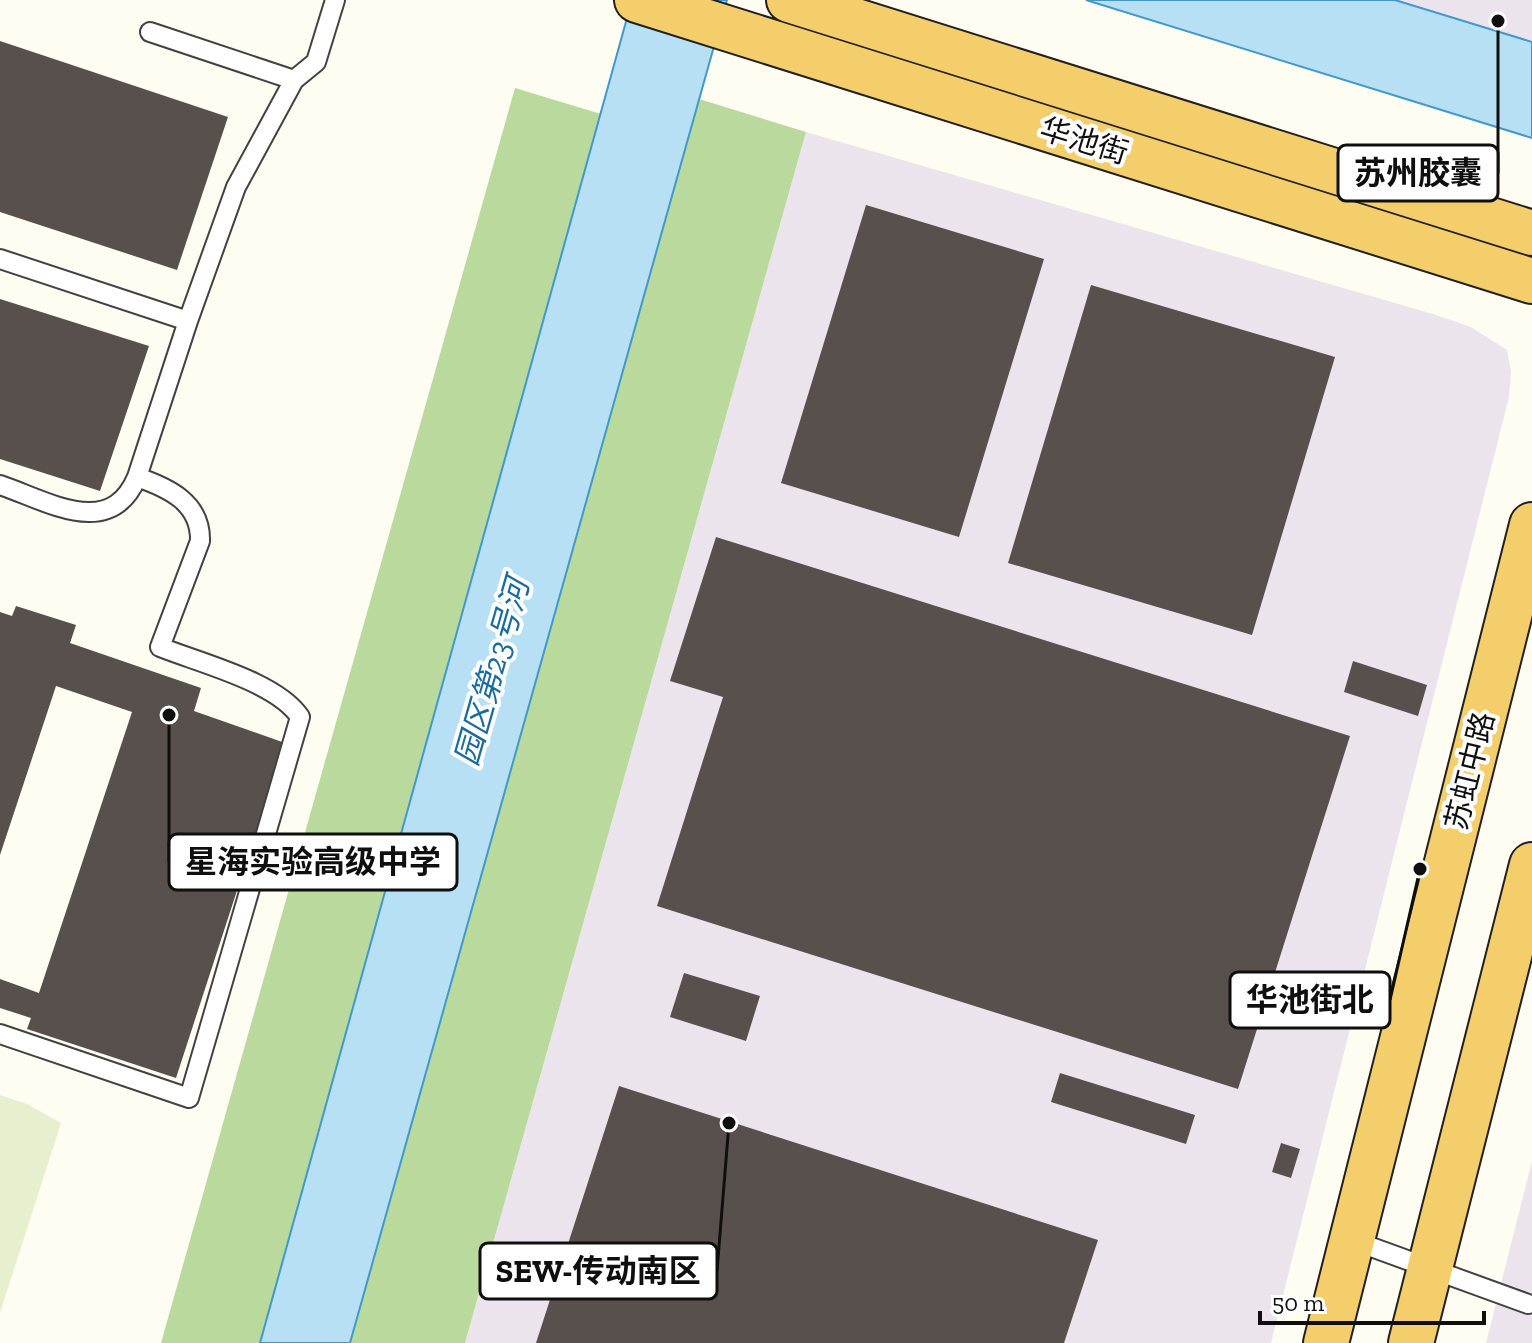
<svg xmlns="http://www.w3.org/2000/svg" width="1532" height="1343" font-family="'Zilla Slab','Noto Sans SC',serif">
<style>
.industrial{fill:#ece4ed}
.forest{fill:#bad99c}
.pitch{fill:#e6f0ce}
.water{fill:#b8e0f5;stroke:#4199ca;stroke-width:2}
.building{fill:#58504c}
.lines{fill:none;stroke-linecap:round;stroke-linejoin:round}
.service-casing{stroke:#424242;stroke-width:22}
.primary-casing{stroke:#202020;stroke-width:48}
.service{stroke:#fff;stroke-width:18}
.primary{stroke:#f5ce6c;stroke-width:44}
.labels{text-anchor:middle;dominant-baseline:central;stroke-width:8;stroke-linejoin:round;paint-order:stroke}
.street-label{font-size:30px;fill:#0f0f0f;stroke:#fff}
.water-label{font-size:32px;font-style:italic;fill:#1b6b9f;stroke:#fff}
.leader{fill:none;stroke:#0f0f0f;stroke-width:3}
.callout-dot{fill:#0f0f0f;stroke:#fff;stroke-width:3}
.callout{fill:#fff;stroke:#0f0f0f;stroke-width:3}
.callout-label{font-size:32px;text-anchor:middle;font-weight:bold;fill:#0f0f0f}
</style>
<rect width="100%" height="100%" fill="#fffcf2"/>
<path class="industrial" d="M 1395,0 L 1532,0 L 1532,42 Z
M 806,132 L 1433,314 L 1471,327 L 1507,350 L 1511,372 L 1509,397 L 1271,1343 L 465,1343 Z
M 1532,1161 L 1532,1343 L 1486,1343 Z"/>
<path class="forest" d="M 515,88 L 601,114 L 260,1343 L 161,1343 Z
M 699,99 L 806,132 L 465,1343 L 350,1343 Z"/>
<path class="pitch" d="M 0,1095 L 27,1104 L 61,1123 L 0,1313 Z"/>
<path class="water" d="M 632,0 L 727,0 L 350,1343 L 260,1343 Z
M 1086,0 L 1395,0 L 1532,42 L 1532,138 Z"/>
<path class="building" d="M 0,41 L 228,117 L 177,270 L 0,212 Z
M 866,205 L 1044,259 L 959,537 L 781,483 Z
M 1091,285 L 1335,357 L 1252,635 L 1008,563 Z
M 0,299 L 149,346 L 100,491 L 0,459 Z
M 716,537 L 1350,736 L 1238,1089 L 657,906 L 723,697 L 670,681 Z
M 16,606 L 76,625 L 70,643 L 201,688 L 194,711 L 285,743 L 176,1078 L 27,1029 L 31,1018 L 0,1008 L 0,979 L 39,993 L 132,712 L 56,686 L 0,855 L 0,612 L 12,616 Z
M 1353,661 L 1427,685 L 1418,716 L 1344,692 Z
M 684,973 L 760,996 L 746,1041 L 670,1017 Z
M 1060,1073 L 1195,1115 L 1186,1144 L 1051,1102 Z
M 619,1086 L 1098,1240 L 1064,1343 L 536,1343 Z
M 1281,1143 L 1300,1149 L 1291,1178 L 1272,1172 Z"/>
<g class="lines">
<defs>
<path id="service" d="M 150,32 L 294,80
M 0,259 L 188,321 L 236,187 L 294,80 L 316,62 L 335,0
M 0,485 C 48,501 110,541 137,477 L 188,321
M 0,1034 L 189,1098 L 300,717 C 277,682 200,663 160,647 L 200,541 C 201,503 169,488 137,477
M 1352,1240 L 1528,1304"/>
<path id="primary" d="M 637,0 L 1532,281
M 789,0 L 1532,233
M 1326,1343 L 1532,525
M 1411,1343 L 1532,865"/>
</defs>
<use href="#service" class="service-casing"/>
<use href="#primary" class="primary-casing"/>
<use href="#service" class="service"/>
<use href="#primary" class="primary"/>
</g>
<g class="labels">
<g class="street-label">
<text transform="translate(1084 141) rotate(17)">华池街</text>
<text transform="translate(1470 771) rotate(-76)">苏虹中路</text>
</g>
<g class="water-label">
<text transform="translate(492 672) rotate(-74)">园区第23号河</text>
</g>
</g>
<path class="leader" d="M1498 21L1498 173M169 715L169 862M1420 869L1390 1000M729 1123L717 1271"/>
<g class="callout-dot">
<circle cx="1498" cy="21" r="8"/>
<circle cx="169" cy="715" r="8"/>
<circle cx="1420" cy="869" r="8"/>
<circle cx="729" cy="1123" r="8"/>
</g>
<g class="callout">
<rect x="1338" y="145" width="160" height="56" rx="8"/>
<rect x="169" y="834" width="288" height="56" rx="8"/>
<rect x="1230" y="972" width="160" height="56" rx="8"/>
<rect x="480" y="1243" width="237" height="56" rx="8"/>
</g>
<g class="callout-label">
<text x="1418" y="184">苏州胶囊</text>
<text x="313" y="873">星海实验高级中学</text>
<text x="1310" y="1011">华池街北</text>
<text x="598" y="1282">SEW-传动南区</text>
</g>
<path d="M1260 1311v12h224v-12" fill="none" stroke="#0f0f0f" stroke-width="4"/>
<text x="1272" y="1311" font-size="24" fill="#0f0f0f" stroke="#ffffff" stroke-width="6" paint-order="stroke">50 m</text>
</svg>
